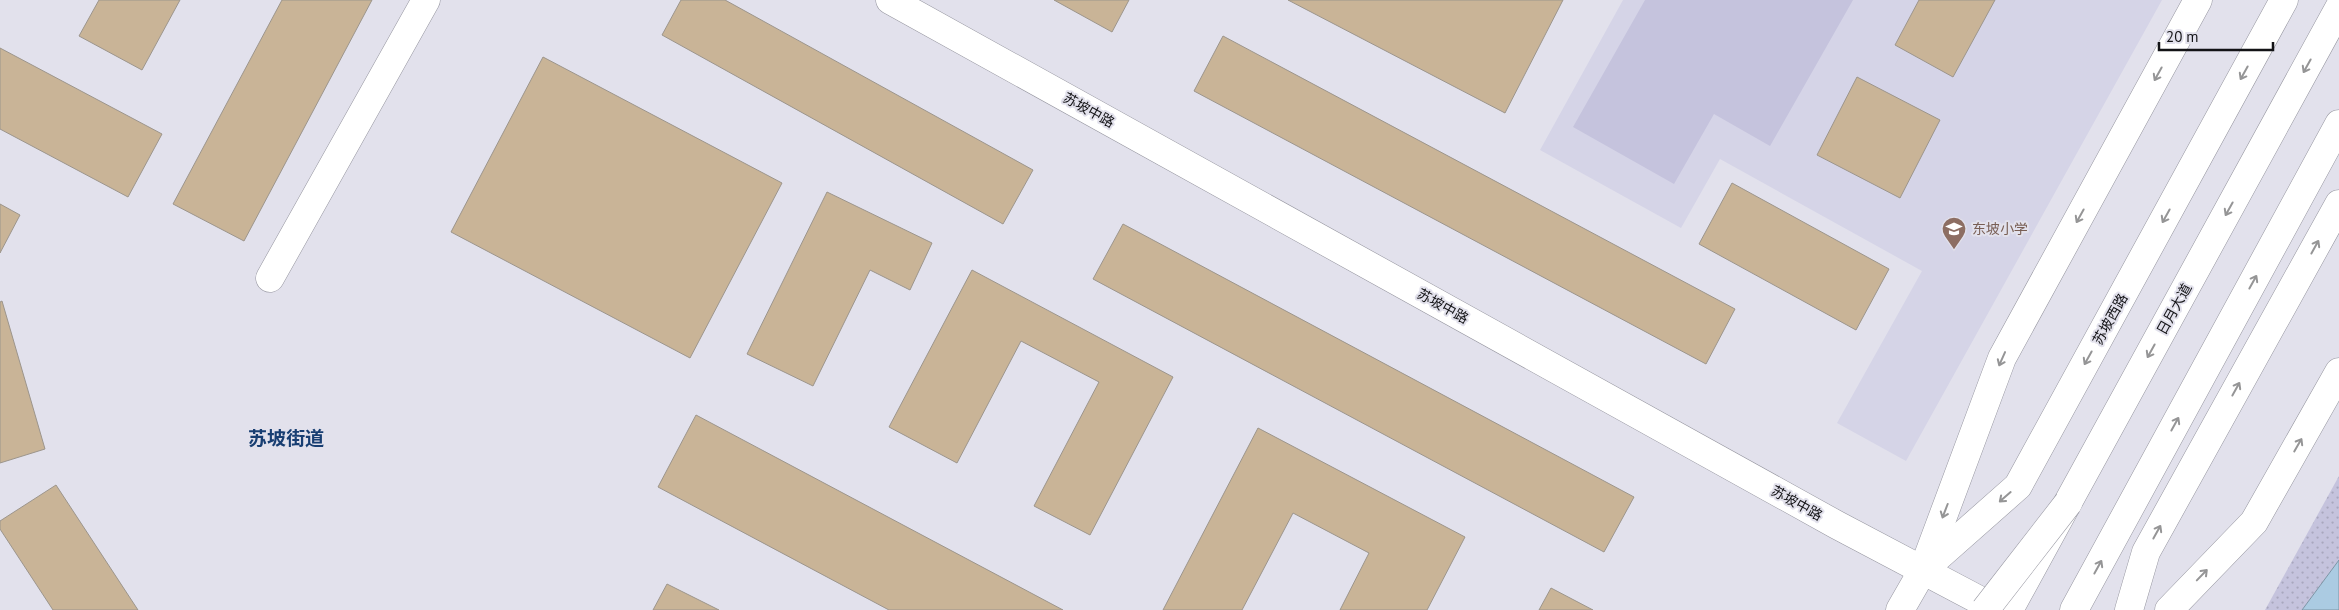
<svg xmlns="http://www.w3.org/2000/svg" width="2339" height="610" font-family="'PT Sans','Noto Sans SC',sans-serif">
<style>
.built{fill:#d5d4e7}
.grass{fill:#c5c3dd}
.park{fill:url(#park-dots)}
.water{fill:#abcbe2;stroke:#7d94a5}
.building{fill:#c9b497;stroke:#9c958c}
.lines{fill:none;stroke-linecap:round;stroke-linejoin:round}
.minor-casing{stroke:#95959f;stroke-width:29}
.major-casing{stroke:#95959f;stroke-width:29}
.highway-casing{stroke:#95959f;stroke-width:29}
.minor{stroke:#fff;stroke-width:28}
.major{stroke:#fff;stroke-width:28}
.highway{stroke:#fff;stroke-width:28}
.highway-bridge-casing{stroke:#95959f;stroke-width:29;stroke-linecap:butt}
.highway-bridge{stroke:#fff;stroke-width:28}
.oneway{stroke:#959596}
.labels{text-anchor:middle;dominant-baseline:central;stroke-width:4;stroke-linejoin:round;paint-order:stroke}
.street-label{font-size:14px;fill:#131316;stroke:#e2e1ec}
.education-label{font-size:14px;fill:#785e54;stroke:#e2e1ec;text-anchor:start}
.district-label{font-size:19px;font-weight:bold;fill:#183e72;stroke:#e2e1ec}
</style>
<defs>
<pattern id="park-dots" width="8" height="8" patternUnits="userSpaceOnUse" patternTransform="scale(1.25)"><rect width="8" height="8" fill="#c5c3dd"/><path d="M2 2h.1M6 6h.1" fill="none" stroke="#a8a7bd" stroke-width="1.8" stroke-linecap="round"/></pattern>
</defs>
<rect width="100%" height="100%" fill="#e2e1ec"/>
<path class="built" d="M 1623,0 L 2162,0 L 1906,461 L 1837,423 L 1922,271 L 1720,159 L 1681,228 L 1540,150 Z"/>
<path class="grass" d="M 1645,0 L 1853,0 L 1770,146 L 1714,114 L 1674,184 L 1573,127 Z"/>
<path class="park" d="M 2339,476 L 2339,560 L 2302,610 L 2265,610 Z"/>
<path class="water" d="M 2339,560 L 2339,610 L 2302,610 Z"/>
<path class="building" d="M 99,0 L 180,0 L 142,70 L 79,36 Z
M 282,0 L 372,0 L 244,241 L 173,204 Z
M 681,0 L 725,0 L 1033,170 L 1003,224 L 662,35 Z
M 1054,0 L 1129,0 L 1112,32 Z
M 1288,0 L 1563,0 L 1505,113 Z
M 1919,0 L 1995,0 L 1953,77 L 1895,45 Z
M 1223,36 L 1735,309 L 1706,364 L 1194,91 Z
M 0,48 L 162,134 L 128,197 L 0,129 Z
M 543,57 L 782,183 L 690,358 L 451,232 Z
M 1857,77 L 1940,120 L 1900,198 L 1817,155 Z
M 1732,183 L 1889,269 L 1856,330 L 1699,244 Z
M 827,192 L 932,243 L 910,290 L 870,270 L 813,386 L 747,354 Z
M 0,204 L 20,215 L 0,253 Z
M 1123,224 L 1634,497 L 1604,552 L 1093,279 Z
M 972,270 L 1173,377 L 1090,535 L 1034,506 L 1099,382 L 1021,341 L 957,463 L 889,427 Z
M 2,301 L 45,449 L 0,463 L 0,302 Z
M 696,415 L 1063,610 L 889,610 L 658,487 Z
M 1258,428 L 1465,537 L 1427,610 L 1340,610 L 1369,553 L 1293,513 L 1242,610 L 1163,610 Z
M 56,485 L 138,610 L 53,610 L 0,529 L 0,521 Z
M 667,584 L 719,610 L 653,610 Z
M 1551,588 L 1593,610 L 1539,610 Z"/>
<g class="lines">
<defs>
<path id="minor" d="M 890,0 L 1837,525 L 1998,610
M 270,278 L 426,0
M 1923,570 L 2002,358 L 2198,0
M 2169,610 L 2254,522 L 2339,372"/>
<path id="major" d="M 1900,610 L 1923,570 L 2018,486 L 2284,0
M 2129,610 L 2146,552 L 2339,204"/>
<path id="highway" d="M 2009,610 L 2339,8
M 2074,610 L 2339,124"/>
</defs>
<use href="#minor" class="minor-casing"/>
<use href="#major" class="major-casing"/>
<use href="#highway" class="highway-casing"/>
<use href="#minor" class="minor"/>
<use href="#major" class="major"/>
<use href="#highway" class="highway"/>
<defs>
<path id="highway-bridge" d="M 1985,610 L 2068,503"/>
</defs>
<use href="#highway-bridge" class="highway-bridge-casing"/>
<use href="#highway-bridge" class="highway-bridge"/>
</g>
<defs><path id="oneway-shaft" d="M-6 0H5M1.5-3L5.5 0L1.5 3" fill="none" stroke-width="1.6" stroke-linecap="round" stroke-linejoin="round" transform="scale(1.25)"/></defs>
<g class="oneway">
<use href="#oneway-shaft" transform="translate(2307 66) rotate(119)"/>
<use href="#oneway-shaft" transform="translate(2244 73) rotate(119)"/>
<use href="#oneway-shaft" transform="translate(2158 74) rotate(119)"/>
<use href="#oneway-shaft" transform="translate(2229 209) rotate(119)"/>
<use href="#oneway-shaft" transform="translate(2080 216) rotate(119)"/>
<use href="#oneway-shaft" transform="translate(2166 216) rotate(119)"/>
<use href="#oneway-shaft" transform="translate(2315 247) rotate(-61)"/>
<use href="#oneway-shaft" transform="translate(2253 282) rotate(-61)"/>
<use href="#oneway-shaft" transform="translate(2151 351) rotate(119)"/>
<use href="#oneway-shaft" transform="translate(2088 358) rotate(119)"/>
<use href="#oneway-shaft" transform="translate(2002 359) rotate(114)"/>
<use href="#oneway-shaft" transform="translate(2236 389) rotate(-61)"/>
<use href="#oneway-shaft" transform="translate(2175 424) rotate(-61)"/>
<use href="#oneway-shaft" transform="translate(2298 445) rotate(-60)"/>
<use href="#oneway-shaft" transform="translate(2005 497) rotate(139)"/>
<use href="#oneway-shaft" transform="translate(1945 511) rotate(111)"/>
<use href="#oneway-shaft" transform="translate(2157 532) rotate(-61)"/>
<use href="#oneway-shaft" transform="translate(2098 567) rotate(-61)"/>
<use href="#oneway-shaft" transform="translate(2202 575) rotate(-46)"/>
</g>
<defs>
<symbol id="school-pin" viewBox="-11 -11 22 30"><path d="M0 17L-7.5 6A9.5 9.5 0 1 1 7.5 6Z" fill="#8d6e63" stroke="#e2e1ec"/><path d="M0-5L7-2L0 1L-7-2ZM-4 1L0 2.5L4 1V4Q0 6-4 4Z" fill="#fff"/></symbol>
</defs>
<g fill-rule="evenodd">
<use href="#school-pin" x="1940" y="215" width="28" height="38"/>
</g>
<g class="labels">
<g class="street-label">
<text transform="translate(1089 110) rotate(29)">苏坡中路</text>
<text transform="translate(1443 306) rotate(29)">苏坡中路</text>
<text transform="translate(2174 309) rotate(-61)">日月大道</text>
<text transform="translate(2110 319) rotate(-61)">苏坡西路</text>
<text transform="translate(1797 503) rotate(29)">苏坡中路</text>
</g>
<g class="education-label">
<text x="1972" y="229">东坡小学</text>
</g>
<g class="district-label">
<text x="286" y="438">苏坡街道</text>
</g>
</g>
<path d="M2159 42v8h114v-8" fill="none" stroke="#131316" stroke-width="2.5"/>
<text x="2166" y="42" font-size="15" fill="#131316" stroke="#e2e1ec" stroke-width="4" paint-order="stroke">20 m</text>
</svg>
